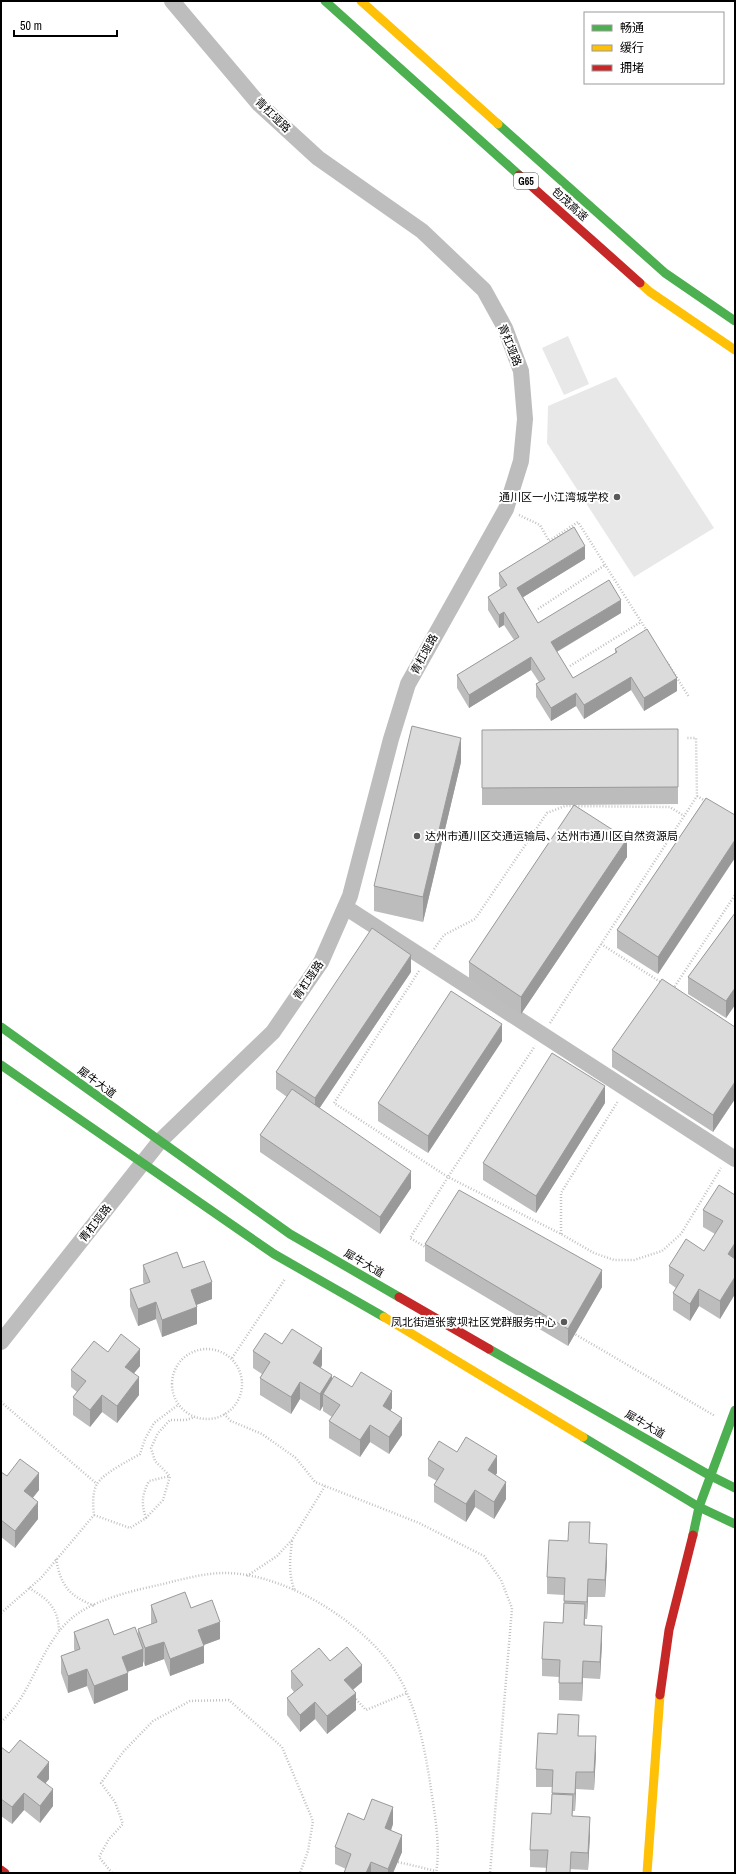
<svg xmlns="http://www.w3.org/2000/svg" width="736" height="1874" font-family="'Archivo Narrow','Noto Sans SC',sans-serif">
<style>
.green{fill:#e8e8e8}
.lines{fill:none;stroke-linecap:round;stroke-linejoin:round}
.path{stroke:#c2c2c2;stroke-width:2.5;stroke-dasharray:1 2;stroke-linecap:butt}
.street{stroke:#bdbdbd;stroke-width:16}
.fast{stroke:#4caf50;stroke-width:9}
.slow{stroke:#ffc107;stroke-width:9}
.jam{stroke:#c62828;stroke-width:9}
.wall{fill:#bcbcbc}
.shaded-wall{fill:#999}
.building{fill:#dbdbdb;stroke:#999}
.poi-dot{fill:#595959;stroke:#fff;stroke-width:1.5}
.labels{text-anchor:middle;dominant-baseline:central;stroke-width:4;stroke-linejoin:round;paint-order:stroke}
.shield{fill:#fff;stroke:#4c4c4c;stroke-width:1}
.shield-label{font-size:10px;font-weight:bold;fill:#000}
.street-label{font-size:11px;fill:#000;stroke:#fff}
.poi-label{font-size:11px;fill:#000;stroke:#fff;text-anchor:end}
</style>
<rect width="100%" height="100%" fill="#fff"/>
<path class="green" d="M 568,336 L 589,384 L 564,395 L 542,348 Z
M 616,377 L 714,528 L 634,577 L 547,443 L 548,406 Z"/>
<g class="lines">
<path class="path" d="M 519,515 L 540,525 L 549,541 L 578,522 L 647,631
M 538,609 L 605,565
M 667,662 L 689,697
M 570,666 L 641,622
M 697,796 L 707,802
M 601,944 L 662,983
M 434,949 L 444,935 L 475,919 L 547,813 L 565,806 L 670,807 L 684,816
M 419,971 L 334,1103 L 448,1177 L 535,1046
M 673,989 L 735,895
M 550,1023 L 697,796 L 696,738 L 687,738
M 561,1234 L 561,1193 L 618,1101
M 427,1248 L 410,1238 L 448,1177 L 561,1234 L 594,1253 L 614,1260 L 634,1260 L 662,1251 L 681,1234 L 721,1168
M 573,1333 L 715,1416
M172 1384a35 35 0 1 1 70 0a35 35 0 1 1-70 0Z
M 232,1358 L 285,1279
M 1,1402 L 97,1484
M 224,1414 L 231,1421 L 262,1434 L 296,1458 L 315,1482 L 419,1523 L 484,1556 L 501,1580 L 512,1608 L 490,1873
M 94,1515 L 130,1528 L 146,1518 L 163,1500 L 170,1476 L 155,1461 L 151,1448 L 158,1433 L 170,1420 L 186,1420 L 195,1417
M 146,1518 C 141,1503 142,1495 149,1481 L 170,1476
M 292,1541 C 290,1558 288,1575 295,1591
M 56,1559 C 61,1586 69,1596 95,1606
M 247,1576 L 277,1556 L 292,1540 L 325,1486
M 29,1588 C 48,1599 58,1608 59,1630
M 1,1613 L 41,1578 L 94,1515 C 93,1506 92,1493 97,1484 C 102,1474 130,1460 140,1454 L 145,1439 L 154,1423 L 178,1405
M 354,1697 L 366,1710 L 407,1693
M 1,1722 C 36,1691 40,1638 80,1612 C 104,1597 136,1590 163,1584 C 183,1579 205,1573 225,1573 C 290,1573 381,1632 406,1691 C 419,1720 425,1751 430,1782 C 434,1811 441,1844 436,1873
M 398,1862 L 436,1871
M 112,1873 L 99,1857 L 109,1839 L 123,1824 L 115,1802 L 101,1783 L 123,1752 L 153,1721 L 190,1701 L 229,1700 L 282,1747 L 313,1821 L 308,1851 L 300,1873"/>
<path class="street" d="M 345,907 L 735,1159
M 1,1342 L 160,1141 L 273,1032 L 321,962 L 350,896 L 391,739 L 408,684 L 506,509 L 521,461 L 525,419 L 521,371 L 505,328 L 484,290 L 422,231 L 318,158 L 259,104 L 172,1"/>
<path class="fast" d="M 325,1 L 519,175
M 498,124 L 665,273 L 735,321
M 1,1027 L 290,1234 L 399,1297
M 1,1065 L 274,1254 L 384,1317
M 489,1349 L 709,1475 L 735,1488
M 583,1437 L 699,1507 L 735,1524
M 693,1535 L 699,1507 L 735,1410"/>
<path class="slow" d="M 361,1 L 498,124
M 640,283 L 650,292 L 735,350
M 384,1317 L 583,1437
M 647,1873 L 660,1695"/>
<path class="jam" d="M 519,175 L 640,283
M 399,1297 L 489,1349
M 660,1695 L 669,1630 L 693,1535
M 1,1870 L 5,1873"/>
</g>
<path class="wall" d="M 585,559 L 523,597 L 538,623 L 621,613 L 557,652 L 573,678 L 615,653 L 615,649 L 677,691 L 644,711 L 631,690 L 584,719 L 576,706 L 551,721 L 536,697 L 536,684 L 539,682 L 531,670 L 469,708 L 457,688 L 457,675 L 514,640 L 504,625 L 499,628 L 488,610 L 488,597 L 501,589 L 499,586 L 499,573 Z
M 678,729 L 678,804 L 575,805 L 627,857 L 521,1014 L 469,979 L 469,962 L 574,805 L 482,805 L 482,730 Z
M 461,762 L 423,922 L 374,911 L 374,886 Z
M 706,798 L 658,974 L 617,948 L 617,930 Z
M 735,913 L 735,1005 L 726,1018 L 688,994 L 688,977 Z
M 411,972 L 319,1108 L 411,1188 L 380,1234 L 260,1152 L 260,1135 L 287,1097 L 276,1089 L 276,1072 Z
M 735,1027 L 735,1099 L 713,1132 L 612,1067 L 612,1050 Z
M 502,1041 L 428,1153 L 378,1121 L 378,1103 Z
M 605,1103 L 536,1213 L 483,1180 L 483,1163 Z
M 735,1195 L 735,1294 L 720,1319 L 699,1306 L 690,1321 L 673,1310 L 673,1293 L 676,1288 L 669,1283 L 669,1266 L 704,1251 L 715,1234 L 703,1227 L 703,1210 Z
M 425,1244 L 602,1287 L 568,1346 L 425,1261 Z
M 143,1265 L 183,1268 L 212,1299 L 196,1305 L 197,1324 L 162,1337 L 156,1319 L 138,1326 L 130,1306 L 130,1289 L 144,1284 L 143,1282 Z
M 282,1344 L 322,1365 L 321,1368 L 332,1379 L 352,1387 L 392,1408 L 390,1411 L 402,1435 L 389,1454 L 370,1442 L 360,1457 L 329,1438 L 329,1421 L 332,1417 L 323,1411 L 323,1406 L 320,1411 L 300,1399 L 291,1414 L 260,1395 L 260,1378 L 262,1374 L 253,1368 L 253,1351 Z
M 108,1352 L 140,1366 L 134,1373 L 139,1395 L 117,1423 L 102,1412 L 90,1427 L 73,1415 L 73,1397 L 77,1392 L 71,1387 L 71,1370 Z
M 457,1452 L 497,1473 L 495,1475 L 506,1499 L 494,1519 L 475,1507 L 466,1522 L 434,1502 L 434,1485 L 437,1481 L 428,1476 L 428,1459 Z
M 1,1472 L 7,1476 L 39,1490 L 33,1498 L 38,1519 L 15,1548 L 1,1537 Z
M 590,1543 L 607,1561 L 605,1597 L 588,1597 L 587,1619 L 585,1619 L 585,1625 L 602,1643 L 600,1679 L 583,1678 L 582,1701 L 559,1700 L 559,1677 L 542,1676 L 542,1659 L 563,1623 L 564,1595 L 547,1594 L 547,1577 Z
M 151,1605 L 191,1608 L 220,1639 L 204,1645 L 204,1663 L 170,1676 L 164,1659 L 145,1666 L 143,1661 L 143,1666 L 127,1672 L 128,1690 L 94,1704 L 87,1686 L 68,1693 L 61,1673 L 61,1656 L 75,1651 L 74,1649 L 74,1632 L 114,1635 L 138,1634 L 138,1629 L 151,1624 Z
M 330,1661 L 362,1682 L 353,1690 L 356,1710 L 327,1734 L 315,1719 L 300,1732 L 287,1715 L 287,1698 L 294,1692 L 291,1688 L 291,1671 Z
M 578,1736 L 596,1753 L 594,1790 L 576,1789 L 575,1811 L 573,1811 L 572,1816 L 590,1834 L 588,1870 L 530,1867 L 530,1850 L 551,1814 L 552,1794 L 553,1787 L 536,1787 L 536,1769 Z
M 1,1747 L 9,1753 L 49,1779 L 45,1783 L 53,1806 L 40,1823 L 24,1810 L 12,1824 L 1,1816 Z
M 364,1820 L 393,1824 L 391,1831 L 402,1852 L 393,1873 L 344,1873 L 346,1869 L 335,1864 L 335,1847 Z"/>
<path class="shaded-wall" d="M 585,546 L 585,559 L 517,601 L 517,588 Z
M 621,600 L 621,613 L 551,655 L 551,642 Z
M 504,612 L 504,625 L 499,628 L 499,615 Z
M 531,657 L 531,670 L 469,708 L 469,695 Z
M 631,677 L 631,690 L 584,719 L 584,705 Z
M 677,678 L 677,691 L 644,711 L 644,698 Z
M 576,693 L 576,706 L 551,721 L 551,708 Z
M 461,738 L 461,762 L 423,922 L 423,897 Z
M 627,839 L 627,857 L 521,1014 L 521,997 Z
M 735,840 L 735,858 L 658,974 L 658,957 Z
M 411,955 L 411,972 L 315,1115 L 315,1098 Z
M 735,988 L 735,1005 L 726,1018 L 726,1001 Z
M 502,1024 L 502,1041 L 428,1153 L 428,1136 Z
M 735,1082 L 735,1099 L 713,1132 L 713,1115 Z
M 605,1086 L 605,1103 L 536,1213 L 536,1196 Z
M 411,1171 L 411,1188 L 380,1234 L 380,1217 Z
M 735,1243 L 735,1261 L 728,1254 Z
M 602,1270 L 602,1287 L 568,1346 L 568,1329 Z
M 735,1277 L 735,1294 L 720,1319 L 720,1301 Z
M 212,1282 L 212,1299 L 191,1307 L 191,1290 Z
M 699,1289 L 699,1306 L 690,1321 L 690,1304 Z
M 156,1302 L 156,1319 L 138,1326 L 138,1309 Z
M 197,1307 L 197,1324 L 162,1337 L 162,1320 Z
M 322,1348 L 322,1365 L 313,1380 L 313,1363 Z
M 140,1349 L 140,1366 L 125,1384 L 125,1367 Z
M 332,1375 L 332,1392 L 323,1394 L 323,1406 L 320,1411 L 320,1394 Z
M 139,1377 L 139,1395 L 117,1423 L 117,1406 Z
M 300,1382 L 300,1399 L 291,1414 L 291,1397 Z
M 392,1391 L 392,1408 L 383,1423 L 383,1406 Z
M 102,1395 L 102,1412 L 90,1427 L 90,1410 Z
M 402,1418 L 402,1435 L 389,1454 L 389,1437 Z
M 370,1425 L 370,1442 L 360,1457 L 360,1440 Z
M 497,1456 L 497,1473 L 488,1488 L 488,1470 Z
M 39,1473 L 39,1490 L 24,1508 L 24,1491 Z
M 506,1482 L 506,1499 L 494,1519 L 494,1502 Z
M 475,1490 L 475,1507 L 466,1522 L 466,1504 Z
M 38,1502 L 38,1519 L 15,1548 L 15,1531 Z
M 607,1544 L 607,1561 L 605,1597 L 605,1580 Z
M 588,1579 L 588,1597 L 587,1619 L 587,1602 Z
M 220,1622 L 220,1639 L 198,1647 L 198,1630 Z
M 602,1626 L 602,1643 L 600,1679 L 600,1662 Z
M 164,1642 L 164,1659 L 145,1666 L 145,1648 Z
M 204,1646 L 204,1663 L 170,1676 L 170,1659 Z
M 143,1649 L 143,1666 L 122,1674 L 122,1657 Z
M 583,1661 L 583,1678 L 582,1701 L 582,1683 Z
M 362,1665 L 362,1682 L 344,1697 L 344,1680 Z
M 87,1669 L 87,1686 L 68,1693 L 68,1676 Z
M 128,1673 L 128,1690 L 94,1704 L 94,1686 Z
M 356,1693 L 356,1710 L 327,1734 L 327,1716 Z
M 315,1702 L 315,1719 L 300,1732 L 300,1715 Z
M 596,1736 L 596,1753 L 594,1790 L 594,1772 Z
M 49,1762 L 49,1779 L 37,1794 L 37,1777 Z
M 576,1772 L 576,1789 L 575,1811 L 575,1794 Z
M 53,1789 L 53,1806 L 40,1823 L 40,1806 Z
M 24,1793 L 24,1810 L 12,1824 L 12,1807 Z
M 393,1807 L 393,1824 L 385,1846 L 385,1828 Z
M 590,1817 L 590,1834 L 588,1870 L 588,1853 Z
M 402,1835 L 402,1852 L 393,1873 L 388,1873 L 388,1869 Z
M 371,1862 L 371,1873 L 366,1873 Z"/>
<path class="building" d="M 574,527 L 585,546 L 517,588 L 538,623 L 609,580 L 621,600 L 551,642 L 573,678 L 617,652 L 615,649 L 647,629 L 677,678 L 644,698 L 631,677 L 584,705 L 576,693 L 551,708 L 536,684 L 545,679 L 531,657 L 469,695 L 457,675 L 519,637 L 504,612 L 499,615 L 488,597 L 507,585 L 499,573 Z
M 412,726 L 461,738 L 423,897 L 374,886 Z
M 678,729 L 678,787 L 482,788 L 482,730 Z
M 706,798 L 735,815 L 735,840 L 658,957 L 617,930 Z
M 574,805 L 627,839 L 521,997 L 469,962 Z
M 735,913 L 735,988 L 726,1001 L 688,977 Z
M 372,928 L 411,955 L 315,1098 L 276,1072 Z
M 662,979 L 735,1027 L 735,1082 L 713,1115 L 612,1050 Z
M 451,991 L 502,1024 L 428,1136 L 378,1103 Z
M 552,1053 L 605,1086 L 536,1196 L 483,1163 Z
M 292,1089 L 411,1171 L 380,1217 L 260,1135 Z
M 719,1185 L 735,1195 L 735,1243 L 728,1254 L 735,1259 L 735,1277 L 720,1301 L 699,1289 L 690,1304 L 673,1293 L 684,1275 L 669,1266 L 686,1239 L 704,1251 L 723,1221 L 703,1210 Z
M 459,1190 L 602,1270 L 568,1329 L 425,1244 Z
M 177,1252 L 183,1268 L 204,1261 L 212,1282 L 191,1290 L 197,1307 L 162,1320 L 156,1302 L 138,1309 L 130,1289 L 150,1282 L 143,1265 Z
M 292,1329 L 322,1348 L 313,1363 L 332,1375 L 320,1394 L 300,1382 L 291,1397 L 260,1378 L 270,1362 L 253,1351 L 265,1333 L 282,1344 Z
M 121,1334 L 140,1349 L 125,1367 L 139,1377 L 117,1406 L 102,1395 L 90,1410 L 73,1397 L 86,1381 L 71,1370 L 94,1341 L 108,1352 Z
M 361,1372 L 392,1391 L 383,1406 L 402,1418 L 389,1437 L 370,1425 L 360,1440 L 329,1421 L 340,1405 L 323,1394 L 334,1376 L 352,1387 Z
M 466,1437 L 497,1456 L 488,1470 L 506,1482 L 494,1502 L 475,1490 L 466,1504 L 434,1485 L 444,1469 L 428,1459 L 439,1441 L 457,1452 Z
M 20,1459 L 39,1473 L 24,1491 L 38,1502 L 15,1531 L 1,1520 L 1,1472 L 7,1476 Z
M 569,1522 L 590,1522 L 589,1543 L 607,1544 L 605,1580 L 588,1579 L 587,1602 L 564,1601 L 565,1578 L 547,1577 L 549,1540 L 568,1541 Z
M 185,1592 L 191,1608 L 212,1600 L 220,1622 L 198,1630 L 204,1646 L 170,1659 L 164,1642 L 145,1648 L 138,1629 L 157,1622 L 151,1605 Z
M 564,1603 L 585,1604 L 584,1625 L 602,1626 L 600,1662 L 583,1661 L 582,1683 L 559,1683 L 560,1660 L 542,1659 L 544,1622 L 563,1623 Z
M 108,1619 L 114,1635 L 135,1627 L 143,1649 L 122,1657 L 128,1673 L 94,1686 L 87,1669 L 68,1676 L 61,1656 L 80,1649 L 74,1632 Z
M 347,1647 L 362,1665 L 344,1680 L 356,1693 L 327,1716 L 315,1702 L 300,1715 L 287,1698 L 303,1685 L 291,1671 L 319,1648 L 330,1661 Z
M 558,1714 L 579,1715 L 578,1736 L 596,1736 L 594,1772 L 576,1772 L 575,1794 L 552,1793 L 553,1770 L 536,1769 L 538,1733 L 557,1734 Z
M 20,1740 L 49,1762 L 37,1777 L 53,1789 L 40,1806 L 24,1793 L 12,1807 L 1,1799 L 1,1747 L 9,1753 Z
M 552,1794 L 573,1795 L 572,1816 L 590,1817 L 588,1853 L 571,1852 L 570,1873 L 546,1873 L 548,1850 L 530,1850 L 532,1813 L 551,1814 Z
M 372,1799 L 393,1807 L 385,1828 L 402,1835 L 388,1869 L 371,1862 L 366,1873 L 344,1873 L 351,1854 L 335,1847 L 348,1813 L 364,1820 Z"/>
<g class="poi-dot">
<circle cx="617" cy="497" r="4"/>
<circle cx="417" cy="836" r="4"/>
<circle cx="564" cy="1322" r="4"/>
</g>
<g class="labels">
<rect class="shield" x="514" y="173" width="24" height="16" rx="3"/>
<g class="shield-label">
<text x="526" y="181">G65</text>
</g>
<g class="street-label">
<text transform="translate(273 115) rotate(44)">青杠垭路</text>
<text transform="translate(570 204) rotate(42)">包茂高速</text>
<text transform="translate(510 345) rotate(68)">青杠垭路</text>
<text transform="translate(424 654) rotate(-62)">青杠垭路</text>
<text transform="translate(308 980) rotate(-56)">青杠垭路</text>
<text transform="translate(97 1082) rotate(36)">犀牛大道</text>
<text transform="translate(95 1223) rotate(-52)">青杠垭路</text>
<text transform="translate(364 1263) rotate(30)">犀牛大道</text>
<text transform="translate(645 1424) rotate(30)">犀牛大道</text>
</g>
<g class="poi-label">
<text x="609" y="497">通川区一小江湾城学校</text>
<text x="425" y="836" text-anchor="start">达州市通川区交通运输局、达州市通川区自然资源局</text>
<text x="556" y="1322">凤北街道张家坝社区党群服务中心</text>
</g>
</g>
<rect width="736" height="1874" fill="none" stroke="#000000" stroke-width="4"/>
<rect x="584" y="12" width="140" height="72" fill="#ffffff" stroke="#999999"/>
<rect x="592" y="25" width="20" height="6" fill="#4caf50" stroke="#999999"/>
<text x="620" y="32" font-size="12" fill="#000000">畅通</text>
<rect x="592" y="45" width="20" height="6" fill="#ffc107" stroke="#999999"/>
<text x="620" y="52" font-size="12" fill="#000000">缓行</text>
<rect x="592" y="65" width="20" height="6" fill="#c62828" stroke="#999999"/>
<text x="620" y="72" font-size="12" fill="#000000">拥堵</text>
<path d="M14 30v6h103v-6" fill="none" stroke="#000000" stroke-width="2"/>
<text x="20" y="30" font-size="12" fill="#000000" stroke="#ffffff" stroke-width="3" paint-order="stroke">50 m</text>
</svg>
